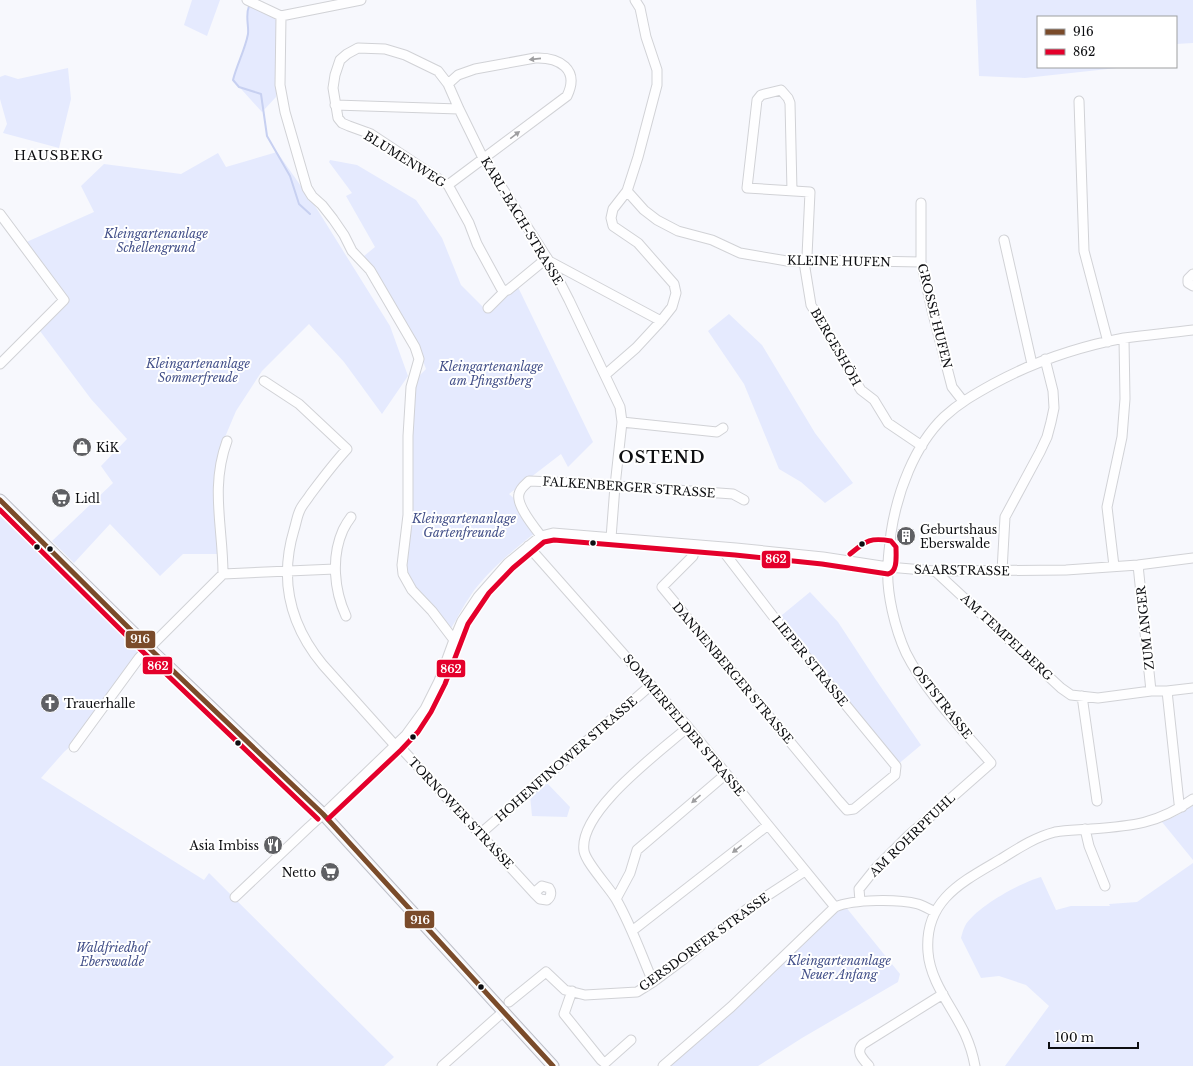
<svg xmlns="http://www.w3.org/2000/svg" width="1193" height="1066" font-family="'Libre Baskerville',serif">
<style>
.green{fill:#e5eafe}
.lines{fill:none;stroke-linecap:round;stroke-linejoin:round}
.stream{stroke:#c7d0f1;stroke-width:2}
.minor-casing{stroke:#d1d2d6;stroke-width:11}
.major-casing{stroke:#bdbfc7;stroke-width:13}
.minor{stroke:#fefeff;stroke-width:9}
.major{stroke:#f4f5fa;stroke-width:11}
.bus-1-casing{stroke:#fff;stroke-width:8}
.bus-2-casing{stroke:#fff;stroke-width:8}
.bus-1{stroke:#7a4b2a;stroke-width:5}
.bus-2{stroke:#e4002b;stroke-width:5}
.oneway{fill:#9e9ea0}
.bus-dot{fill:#0d0e11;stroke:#fff;stroke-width:1.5}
.labels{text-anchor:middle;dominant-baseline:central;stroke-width:4;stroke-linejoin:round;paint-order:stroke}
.street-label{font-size:12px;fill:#0d0e11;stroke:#fff}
.park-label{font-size:12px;font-style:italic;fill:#435089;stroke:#fff}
.poi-label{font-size:12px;fill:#0d0e11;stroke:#fff;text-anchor:start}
.neighbourhood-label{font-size:13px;letter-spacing:1px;fill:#0d0e11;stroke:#fff}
.district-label{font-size:16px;font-weight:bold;letter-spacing:1px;fill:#0d0e11;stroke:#fff}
.line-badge{stroke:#fff;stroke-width:1.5}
.badge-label{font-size:11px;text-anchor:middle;font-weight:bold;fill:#fff}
</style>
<rect width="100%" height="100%" fill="#f7f8fd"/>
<path class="green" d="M 192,0 L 220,0 L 207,36 L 184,25 Z
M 976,0 L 1193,0 L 1193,43 L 1176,44 L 1176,17 L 1038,17 L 1038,67 L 1126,67 L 1025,78 L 979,76 Z
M 250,6 L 278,19 L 276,97 L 262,112 L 233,80 C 237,64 248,48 248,31 C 248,20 245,16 250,6 Z
M 68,68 L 71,99 L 59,148 L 3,133 L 7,124 L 0,99 L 0,77 L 5,75 L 18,79 Z
M 277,152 L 317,209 L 390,326 L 408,376 L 382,414 L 344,362 L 309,324 L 262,371 L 236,411 L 225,437 L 220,455 L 217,554 L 183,554 L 160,576 L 110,524 L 74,563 L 52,541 L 113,483 L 101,466 L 127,439 L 91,399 L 37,327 L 64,300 L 22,244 L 94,212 L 81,186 L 104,164 L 181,174 L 218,153 L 226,167 Z
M 330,160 L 357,165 L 416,200 L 442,238 L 461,285 L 486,310 L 517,285 L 593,442 L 568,467 L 561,454 L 509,494 L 518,502 L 535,533 C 515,548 485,574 471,595 C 463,606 457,619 450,630 L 407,578 L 405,566 L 413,382 L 426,369 C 412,329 389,290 364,256 L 375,247 L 346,196 L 352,193 L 329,162 Z
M 729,314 L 762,345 L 815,433 L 853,483 L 825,503 L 801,482 L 779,469 L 744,384 L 708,331 Z
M 0,509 L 141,649 L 72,745 L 64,752 L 41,778 L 204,880 L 209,873 L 394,1057 L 384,1066 L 0,1066 Z
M 810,592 L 838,622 L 876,680 L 921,745 L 896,766 L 776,620 Z
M 546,782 L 570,807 L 567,817 L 532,816 L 530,795 Z
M 1193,803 L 1193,860 L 1162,822 L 1180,814 Z
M 1193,863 L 1193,1066 L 1005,1066 L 1049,1006 L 1026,985 L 999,976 L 981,978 L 961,938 C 962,934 963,930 965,926 C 976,907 1020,883 1041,877 L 1056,910 L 1071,906 L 1110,906 L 1109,904 L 1137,902 Z
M 845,906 L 900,974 L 898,982 L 802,1038 L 758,1066 L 668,1066 L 839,908 Z"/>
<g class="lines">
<path class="stream" d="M 249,6 C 245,16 249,25 248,34 C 245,50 237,64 233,80 L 239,87 L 261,94 L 267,136 L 290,176 L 299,204 L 310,214"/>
<defs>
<path id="minor" d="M 247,0 L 281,16 L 361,0
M 281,16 L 280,85 L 285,112 L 307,188 L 312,196 L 322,205 L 333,219 L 344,235 L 352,251 L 370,270 L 415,347 L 419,359 L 411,387 L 408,436 L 408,515 L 402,565 L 403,574 L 412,590 L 432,611 L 454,640
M 448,84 L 458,75 L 475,69 L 535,58 C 559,57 580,69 567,96 L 448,185
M 1079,101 L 1084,251 L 1108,342
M 335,105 L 459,109
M 627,191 L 644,210 L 657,220 L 678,231 L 712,240 L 740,253 L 787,261 L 804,262 L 815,260 L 921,262
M 792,191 L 790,103 L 788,98 L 781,90 L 761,95 L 757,100 L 747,188 L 810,192 L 807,256 L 804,262 L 811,305 L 859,387 L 861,390 L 874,400 L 888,423 L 922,446
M 921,203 L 921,262 L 932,310 L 952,387 L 963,401
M 0,214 L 64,300 L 0,364
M 1004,240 L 1032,364
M 549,261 L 661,321
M 1193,274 L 1188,279 L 1188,283 L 1193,286
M 505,291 L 501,288 L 477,244 L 469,223 L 448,185 L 371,134 L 349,126 L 342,123 L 338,118 L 333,88 L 335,75 L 340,60 L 347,54 L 358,48 L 385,49 L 405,55 L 438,71 L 448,84 L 459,109 L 483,158 L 549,261 L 569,300 L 620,407 L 622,422 L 615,486 L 611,538
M 488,308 L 505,291 L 508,290 L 547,258
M 605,375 L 636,348 L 661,321 L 672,307 L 676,293 L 674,284 L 638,243 L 613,226 L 611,218 L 613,209 L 627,191 L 638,157 L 657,85 L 657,70 L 646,37 L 640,8 L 635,0
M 264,381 L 299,404 L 347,449 C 333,464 322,479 310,495 C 307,500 302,505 300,510 C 297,516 296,524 294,530 C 279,580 290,625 323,665 L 392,742 L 401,748 L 534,893
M 622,422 L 717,432 L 723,428
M 541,536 C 534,527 516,505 519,494 C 520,488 525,485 529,481 L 577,483 L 733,494 L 744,500
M 695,545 L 693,556 L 662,587 L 839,801 L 847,810 L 854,809 L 895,775 L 896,766 L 776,620 L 720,547
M 528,546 L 688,727 L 835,907
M 1138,565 L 1151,691
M 1114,566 L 1107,507 L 1122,437 L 1125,399 L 1124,339
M 935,571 L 1061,688 L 1071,695 L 1098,698 L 1151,691 L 1167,691 L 1193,688
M 1002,571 L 1005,517 L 1040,452 L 1047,437 L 1051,422 L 1054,408 L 1053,391 L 1045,359
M 223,574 C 223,527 210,488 227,441
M 346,616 C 334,590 331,557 343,530 C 345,526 348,521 351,517
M 1167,691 L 1179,803 L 1182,807
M 1082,696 L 1097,801
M 74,747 L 139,658 L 223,574 L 335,569
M 1085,829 L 1089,846 L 1105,886
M 480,834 L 651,685
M 542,886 L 549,888 C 552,892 551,897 547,900 L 540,899 L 534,893 Z
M 235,897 L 309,827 L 329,809 L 406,735 L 425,709 L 439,681 L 454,640 L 462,621 L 478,597 L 508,563 L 541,536 L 553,533 L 736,548 L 823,557 L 888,567 L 935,571 L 1066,570 L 1138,565 L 1193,558
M 616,899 L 630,873 L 637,850 L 726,774
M 860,901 L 859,889 L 875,869 L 907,837 L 991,763 C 963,730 925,691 906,653 C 895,629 886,592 888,566 C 888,555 890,544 891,533 C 897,493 914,446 944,417 C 959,403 975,394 993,384 C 1035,361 1077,347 1124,338 C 1147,335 1170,333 1193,330
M 632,931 L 768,825
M 653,982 C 641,954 631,925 616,899 C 609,887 586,863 584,851 C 578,811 660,752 688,727
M 572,991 L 564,1014 L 601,1060 L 605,1063 L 631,1040
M 509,1002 L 546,972 L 565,990 L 585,995 L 637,992 L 653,982 L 684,959 L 747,909 L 805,871
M 442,1066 L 504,1011
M 663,1066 L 731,1007 L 835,907 C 854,899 898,899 918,904 C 924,906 929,909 935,912
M 869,1066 C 863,1059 855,1052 863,1044 L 943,994
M 975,1066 C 973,1055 970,1045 965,1034 C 953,1008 930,982 928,952 C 924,900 962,882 1001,859 C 1017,849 1035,837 1055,832 C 1066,830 1079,830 1091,829 C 1132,826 1158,824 1193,799"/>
<path id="major" d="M 0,500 L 145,644 L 323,814 L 553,1066"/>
</defs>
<use href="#minor" class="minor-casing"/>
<use href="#major" class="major-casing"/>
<use href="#minor" class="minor"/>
<use href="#major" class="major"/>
<defs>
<path id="bus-1" d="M 0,500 L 145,644 L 323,814 L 553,1066"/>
<path id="bus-2" d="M 0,510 L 140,649 L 318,819
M 328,819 L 401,750 L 418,732 L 431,712 L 445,684 L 468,624 L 489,593 L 513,568 L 544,542 L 554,540 L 735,555 L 822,564 L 888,574 C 898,572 896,556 896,547 L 891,541 C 870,537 866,541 850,554"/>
</defs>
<use href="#bus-1" class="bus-1-casing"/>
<use href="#bus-2" class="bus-2-casing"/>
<use href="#bus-1" class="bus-1"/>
<use href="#bus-2" class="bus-2"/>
</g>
<defs><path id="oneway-solid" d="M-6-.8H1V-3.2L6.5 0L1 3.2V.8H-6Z"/></defs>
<g class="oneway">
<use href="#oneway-solid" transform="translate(535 59) rotate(174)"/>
<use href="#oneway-solid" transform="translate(515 135) rotate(-37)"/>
<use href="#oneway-solid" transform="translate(696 799) rotate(139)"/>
<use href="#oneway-solid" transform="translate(737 849) rotate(142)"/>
</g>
<defs>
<symbol id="shop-disc" viewBox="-11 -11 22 22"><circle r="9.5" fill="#5f6064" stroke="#fff"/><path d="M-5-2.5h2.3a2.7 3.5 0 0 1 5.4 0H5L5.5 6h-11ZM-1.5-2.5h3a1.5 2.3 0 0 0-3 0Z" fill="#fff"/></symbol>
<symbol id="supermarket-disc" viewBox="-11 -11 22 22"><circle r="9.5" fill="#5f6064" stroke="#fff"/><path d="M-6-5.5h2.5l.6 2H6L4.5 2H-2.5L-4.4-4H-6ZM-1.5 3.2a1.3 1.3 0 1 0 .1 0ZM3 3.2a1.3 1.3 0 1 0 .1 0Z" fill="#fff"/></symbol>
<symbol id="building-disc" viewBox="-11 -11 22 22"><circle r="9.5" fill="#5f6064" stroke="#fff"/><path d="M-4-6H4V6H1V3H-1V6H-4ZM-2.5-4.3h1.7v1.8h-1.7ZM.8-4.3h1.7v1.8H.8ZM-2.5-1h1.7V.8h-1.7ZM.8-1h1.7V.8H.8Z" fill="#fff"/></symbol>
<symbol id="church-disc" viewBox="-11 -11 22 22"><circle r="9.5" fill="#5f6064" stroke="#fff"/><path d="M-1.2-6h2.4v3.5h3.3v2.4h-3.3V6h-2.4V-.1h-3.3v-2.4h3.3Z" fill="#fff"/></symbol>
<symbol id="restaurant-disc" viewBox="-11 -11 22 22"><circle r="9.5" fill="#5f6064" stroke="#fff"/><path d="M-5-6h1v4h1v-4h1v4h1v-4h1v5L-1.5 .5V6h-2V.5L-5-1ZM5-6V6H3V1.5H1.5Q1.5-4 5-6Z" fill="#fff"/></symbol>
</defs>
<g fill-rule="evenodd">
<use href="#shop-disc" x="71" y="436" width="22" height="22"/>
<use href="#supermarket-disc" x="50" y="487" width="22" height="22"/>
<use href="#building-disc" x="895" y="525" width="22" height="22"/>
<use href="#church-disc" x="39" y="692" width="22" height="22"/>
<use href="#restaurant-disc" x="262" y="834" width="22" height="22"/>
<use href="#supermarket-disc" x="319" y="861" width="22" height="22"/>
</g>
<g class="bus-dot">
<circle cx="593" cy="543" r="3.5"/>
<circle cx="862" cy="544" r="3.5"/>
<circle cx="37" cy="547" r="3.5"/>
<circle cx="50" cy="549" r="3.5"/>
<circle cx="413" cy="737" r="3.5"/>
<circle cx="238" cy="743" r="3.5"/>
<circle cx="481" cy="987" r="3.5"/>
</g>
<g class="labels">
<g class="street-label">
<text transform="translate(405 159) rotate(32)">BLUMENWEG</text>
<text transform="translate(522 221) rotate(59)">KARL-BACH-STRASSE</text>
<text transform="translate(839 261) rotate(1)">KLEINE HUFEN</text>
<text transform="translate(935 316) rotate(76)">GROSSE HUFEN</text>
<text transform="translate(836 347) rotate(60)">BERGESHÖH</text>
<text transform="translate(629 487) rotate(4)">FALKENBERGER STRASSE</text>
<text transform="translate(962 570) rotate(1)">SAARSTRASSE</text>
<text transform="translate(1145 628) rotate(-96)">ZUM ANGER</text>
<text transform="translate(1007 637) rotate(43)">AM TEMPELBERG</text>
<text transform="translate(810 661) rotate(51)">LIEPER STRASSE</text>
<text transform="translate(733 673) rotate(50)">DANNENBERGER STRASSE</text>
<text transform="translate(942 702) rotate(52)">OSTSTRASSE</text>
<text transform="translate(684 725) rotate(50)">SOMMERFELDER STRASSE</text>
<text transform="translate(566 759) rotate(-41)">HOHENFINOWER STRASSE</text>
<text transform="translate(461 813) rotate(47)">TORNOWER STRASSE</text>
<text transform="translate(912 835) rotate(-44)">AM ROHRPFUHL</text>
<text transform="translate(704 942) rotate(-36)">GERSDORFER STRASSE</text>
</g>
<g class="park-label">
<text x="156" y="233">Kleingartenanlage<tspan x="156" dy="14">Schellengrund</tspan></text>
<text x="198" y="363">Kleingartenanlage<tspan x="198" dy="14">Sommerfreude</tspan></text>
<text x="491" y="366">Kleingartenanlage<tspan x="491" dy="14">am Pfingstberg</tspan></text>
<text x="464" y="518">Kleingartenanlage<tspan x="464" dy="14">Gartenfreunde</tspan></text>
<text x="112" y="947">Waldfriedhof<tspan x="112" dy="14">Eberswalde</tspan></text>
<text x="839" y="960">Kleingartenanlage<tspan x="839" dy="14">Neuer Anfang</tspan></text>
</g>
<g class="poi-label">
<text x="96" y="447">KiK</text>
<text x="75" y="498">Lidl</text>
<text x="920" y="529">Geburtshaus<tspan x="920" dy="14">Eberswalde</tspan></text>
<text x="64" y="703">Trauerhalle</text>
<text x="259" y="845" text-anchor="end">Asia Imbiss</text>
<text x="316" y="872" text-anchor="end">Netto</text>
</g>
<g class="neighbourhood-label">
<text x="59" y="155">HAUSBERG</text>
</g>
<g class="district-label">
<text x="662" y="457">OSTEND</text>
</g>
</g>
<g class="line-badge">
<rect x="761" y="550" width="30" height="19" rx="4" fill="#e4002b"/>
<rect x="125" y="630" width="31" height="19" rx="4" fill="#7a4b2a"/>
<rect x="142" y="656" width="31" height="19" rx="4" fill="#e4002b"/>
<rect x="436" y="659" width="30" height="19" rx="4" fill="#e4002b"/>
<rect x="404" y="910" width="31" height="19" rx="4" fill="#7a4b2a"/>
</g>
<g class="badge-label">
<text x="776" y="563">862</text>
<text x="140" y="643">916</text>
<text x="158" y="670">862</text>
<text x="451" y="673">862</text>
<text x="420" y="924">916</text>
</g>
<rect x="1037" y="16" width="140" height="52" fill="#ffffff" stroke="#9e9fa0"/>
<rect x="1045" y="29" width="20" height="6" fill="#7a4b2a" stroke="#9e9fa0"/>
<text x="1073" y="36" font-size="12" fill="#0d0e11">916</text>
<rect x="1045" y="49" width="20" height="6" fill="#e4002b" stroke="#9e9fa0"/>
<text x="1073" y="56" font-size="12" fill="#0d0e11">862</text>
<path d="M1049 1042v6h89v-6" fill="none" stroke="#0d0e11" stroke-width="2"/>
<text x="1055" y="1042" font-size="12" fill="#0d0e11" stroke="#ffffff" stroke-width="3" paint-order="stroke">100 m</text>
</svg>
